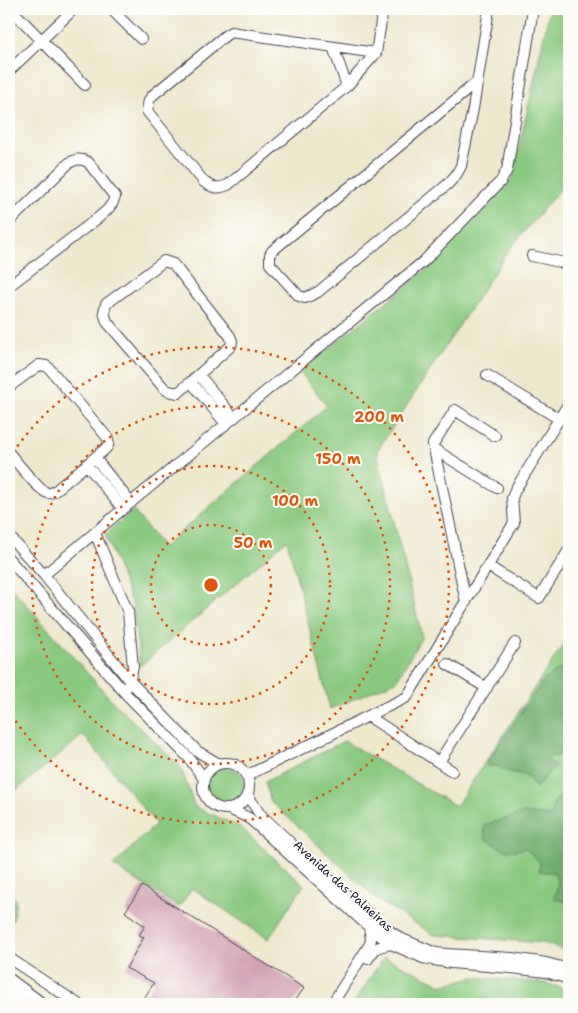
<svg xmlns="http://www.w3.org/2000/svg" width="578" height="1013" font-family="'Shantell Sans',sans-serif">
<style>
.green{fill:#8ac980;stroke:#56765e}
.forest{fill:#6fad6e;stroke:#486854}
.building{fill:#d1a2b4}
.lines{fill:none;stroke-linecap:round;stroke-linejoin:round}
.minor-casing{stroke:#414051;stroke-width:12}
.highway-casing{stroke:#414051;stroke-width:16}
.minor{stroke:#fff;stroke-width:10}
.highway{stroke:#fff;stroke-width:14}
.ring{fill:none;stroke:#de560e;stroke-width:2.5;stroke-dasharray:2.5 5}
.labels{text-anchor:middle;dominant-baseline:central;stroke-width:4;stroke-linejoin:round;paint-order:stroke}
.street-label{font-size:12px;fill:#22223b;stroke:#fdfcf7}
.centre{fill:#de560e;stroke:#fdfcf7;stroke-width:2.5}
.ring-label{font-size:15px;text-anchor:middle;font-weight:bold;fill:#de560e;stroke:#fdfcf7;stroke-width:4;stroke-linejoin:round;paint-order:stroke}
</style>
<rect width="100%" height="100%" fill="#fdfcf7"/>
<filter id="ink" filterUnits="userSpaceOnUse"><feTurbulence type="fractalNoise" baseFrequency=".02" numOctaves="2"/><feDisplacementMap in="SourceGraphic" scale="10" xChannelSelector="R" yChannelSelector="G"/><feConvolveMatrix kernelMatrix="1 2 1 2 8 2 1 2 1" color-interpolation-filters="sRGB"/></filter>
<filter id="wash" filterUnits="userSpaceOnUse"><feTurbulence type="fractalNoise" baseFrequency=".0096" numOctaves="4" result="noise"/><feDisplacementMap in="SourceGraphic" scale="20" xChannelSelector="R" yChannelSelector="G"/><feGaussianBlur stdDeviation="1.12" result="paint"/><feColorMatrix in="noise" values="0 0 0 0 0 0 0 0 0 0 0 0 0 0 0 0 0 1.4 0 .05"/><feComposite in="paint" operator="in"/></filter>
<g filter="url(#wash)">
<rect width="100%" height="100%" fill="#eee8cd"/>
<path class="green" d="M 550,9 L 569,10 L 569,179 L 510,248 L 377,451 L 422,637 L 396,681 L 330,709 L 287,540 L 140,666 L 133,607 L 105,534 L 133,510 L 163,547 L 327,406 L 300,372 L 432,265 L 512,179 Z
M 9,585 L 114,703 L 180,766 L 195,807 L 240,827 L 304,885 L 268,939 L 192,888 L 179,907 L 113,866 L 156,824 L 83,735 L 9,796 Z
M 569,636 L 569,952 L 544,943 L 434,935 L 378,900 L 271,802 L 265,782 L 344,741 L 456,806 Z
M207 786a19 19 0 1 1 38 0a19 19 0 1 1-38 0Z
M 9,890 L 16,900 L 13,920 L 9,924 Z
M 384,957 L 442,985 L 473,977 L 546,983 L 569,991 L 569,1004 L 353,1004 Z"/>
<path class="forest" d="M 569,653 L 569,759 L 559,755 L 547,758 L 556,767 L 547,774 L 536,788 L 526,775 L 509,772 L 497,766 L 487,766 L 488,761 L 543,681 L 563,667 Z
M 569,789 L 569,903 L 554,898 L 558,885 L 555,873 L 539,871 L 540,862 L 525,848 C 505,854 502,849 485,838 L 484,825 L 524,813 L 552,816 L 553,803 Z"/>
<g id="blocks">
<path class="building" d="M 142,886 L 304,988 L 293,1004 L 154,1004 L 144,998 L 154,983 L 126,968 L 144,937 L 139,935 L 145,926 L 125,912 Z"/>
</g>
</g>
<g filter="url(#ink)">
<use href="#blocks" fill-opacity="0" stroke="#414051" stroke-width="1"/>
<g class="lines">
<defs>
<path id="minor" d="M 11,9 L 85,85
M 111,9 L 141,39
M 333,47 L 347,86
M 376,53 L 231,32 L 226,35 L 153,95 L 149,100 L 147,111 L 204,182 C 212,188 218,189 228,185 L 347,86 L 376,53 L 383,9
M 9,71 L 74,9
M 477,82 L 272,251 L 270,255 L 270,264 L 299,296 L 305,298 L 318,292 L 448,184 L 456,175 L 461,166 L 473,109 L 489,9
M 9,222 L 69,163 C 76,159 81,158 88,162 L 115,197 C 112,207 105,212 98,218 L 9,286
M 532,256 L 569,264
M 164,261 L 173,264 L 178,270 L 230,336 L 232,341 L 231,346 L 178,393 L 168,391 L 164,388 L 107,322 L 104,312 L 106,304 Z
M 199,375 L 234,418
M 487,375 L 559,419
M 191,382 L 226,424
M 9,387 L 39,365 L 46,366 L 49,368 L 107,437 C 110,443 109,446 104,450 L 55,491 C 53,492 50,494 48,493 C 40,492 15,460 9,453
M 434,449 L 497,488
M 95,458 L 131,503
M 87,465 L 123,509
M 95,533 L 128,612 L 133,667 L 128,686
M 9,536 L 44,575 L 129,680 L 197,751 L 219,764
M 9,559 L 126,694 L 189,758 L 204,779
M 488,566 L 539,598 L 569,550
M 44,575 L 123,509 L 424,261 L 501,181 L 507,170 L 533,9
M 466,602 L 433,444 L 455,410 L 495,436
M 447,664 L 487,688
M 368,716 L 452,771
M 439,762 L 515,643
M203 786a23 23 0 1 1 46 0a23 23 0 1 1-46 0Z
M 246,776 L 407,697 L 514,523 L 512,498 L 515,490 L 569,403
M 247,794 L 259,813 L 317,868 L 377,922 L 400,938 L 436,953 L 447,954 L 512,958 L 546,963 L 569,969
M 229,809 L 249,818 L 369,927 L 391,944 L 423,958 L 451,963 L 511,968 L 546,972 L 569,979
M 9,958 L 78,1004
M 368,959 C 376,947 376,947 391,944
M 332,1004 L 370,944 L 371,939 L 369,927"/>
<path id="highway" d="M 9,981 L 40,1004
M 9,998 L 17,1004"/>
</defs>
<use href="#minor" class="minor-casing"/>
<use href="#highway" class="highway-casing"/>
<use href="#minor" class="minor"/>
<use href="#highway" class="highway"/>
</g>
</g>
<g class="ring">
<circle cx="211" cy="585" r="60"/>
<circle cx="211" cy="585" r="119"/>
<circle cx="211" cy="585" r="179"/>
<path d="M9 459A238 238 0 1 1 9 711"/>
</g>
<g class="labels">
<g class="street-label">
<text transform="translate(343 886) rotate(42)">Avenida das Palneiras</text>
</g>
</g>
<circle cx="211" cy="585" r="8" class="centre"/>
<g class="ring-label">
<text x="379" y="422">200 m</text>
<text x="338" y="464">150 m</text>
<text x="295" y="506">100 m</text>
<text x="253" y="548">50 m</text>
</g>
<rect width="578" height="1013" fill="none" stroke="#fdfcf7" stroke-width="30"/>
</svg>
